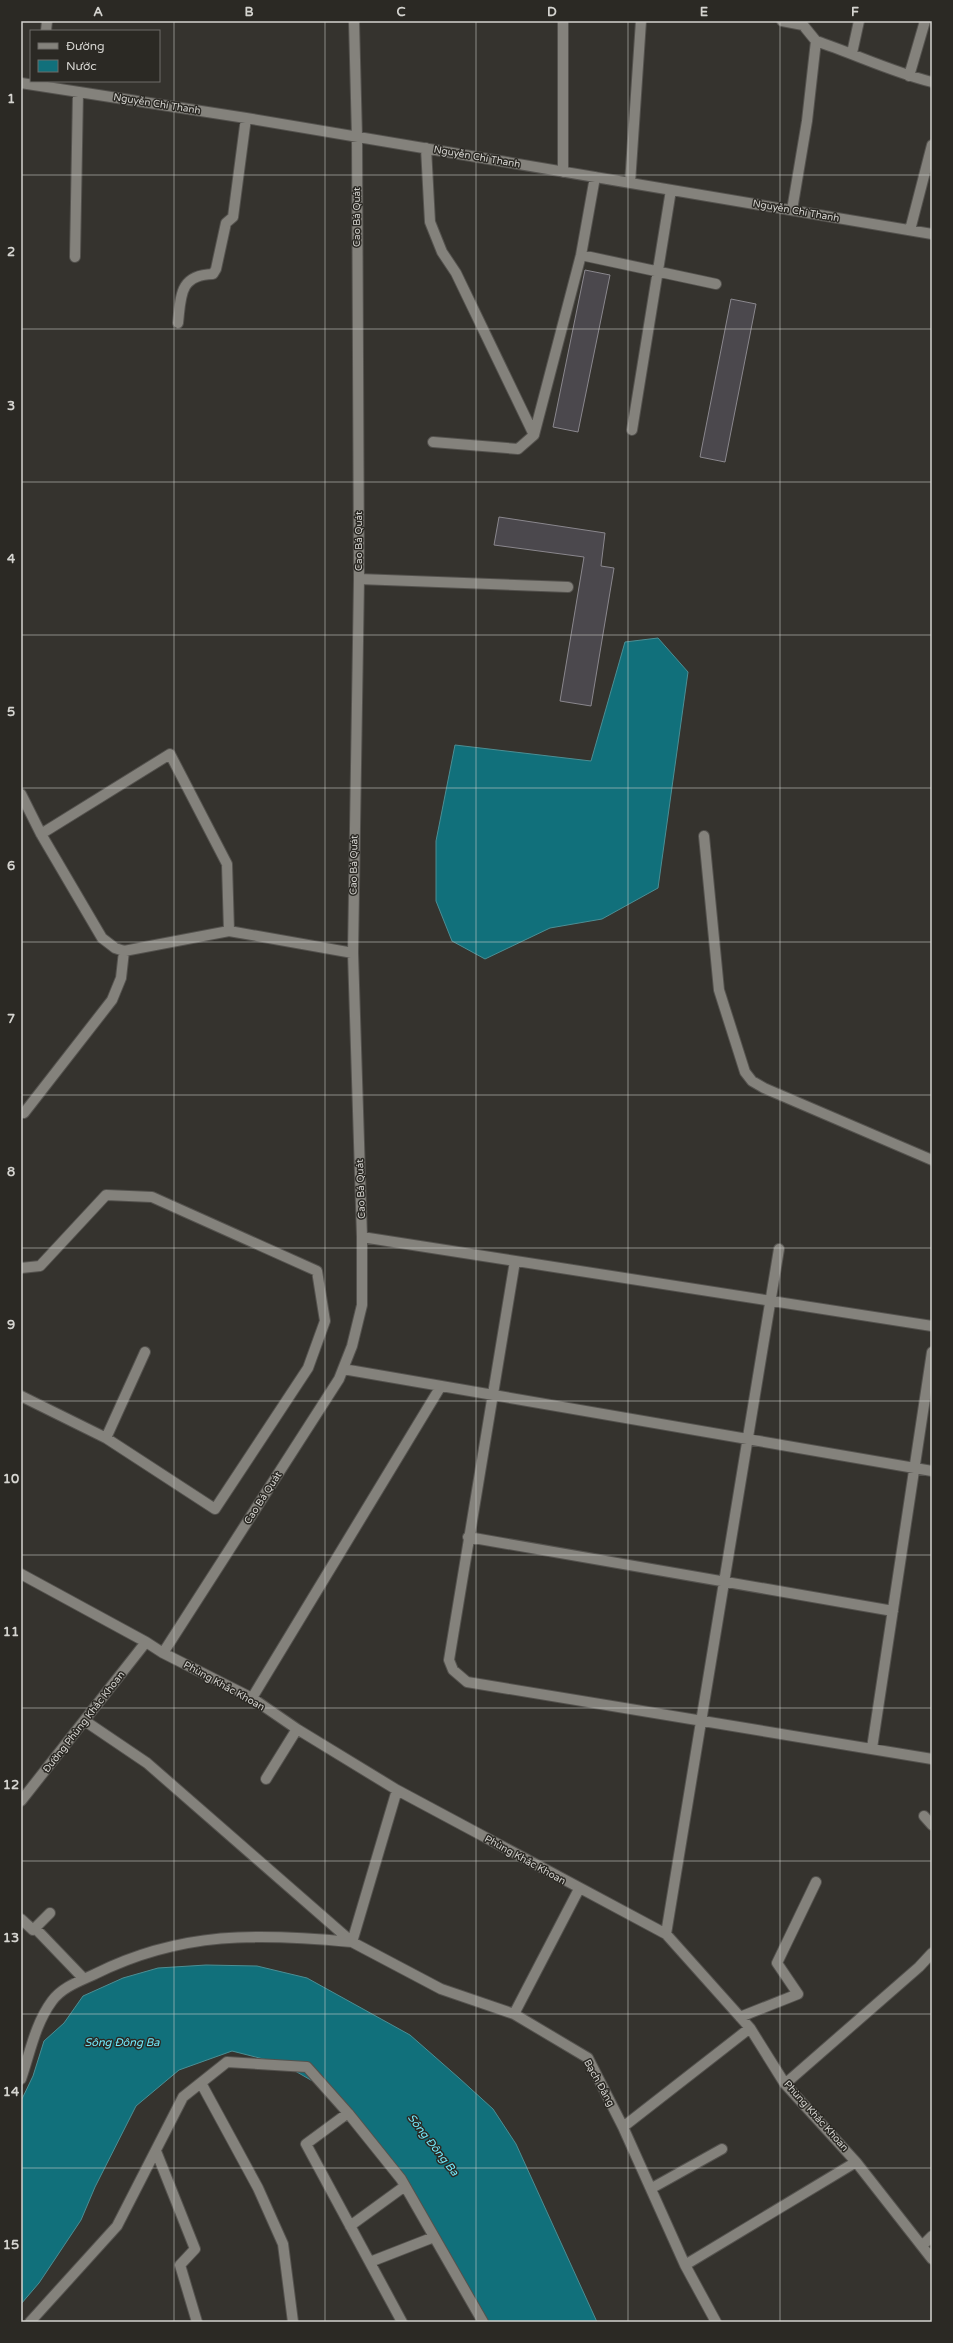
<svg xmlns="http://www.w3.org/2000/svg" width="953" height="2343" font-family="'Varela Round',sans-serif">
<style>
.water{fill:#11707b;stroke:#4c8e94}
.building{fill:#4b484d;stroke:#8a878d}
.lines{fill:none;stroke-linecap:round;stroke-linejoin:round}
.minor-casing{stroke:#54524e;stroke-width:12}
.minor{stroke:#84827c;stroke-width:10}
.grid{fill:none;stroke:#d5d4d0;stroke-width:1;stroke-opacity:0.55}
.labels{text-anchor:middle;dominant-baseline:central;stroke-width:3;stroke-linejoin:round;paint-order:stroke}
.street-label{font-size:10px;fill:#d5d4d0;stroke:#2b2924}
.water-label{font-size:11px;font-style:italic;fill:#72ecfe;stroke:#2b2924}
.neatline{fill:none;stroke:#d5d4d0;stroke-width:1.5}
.grid-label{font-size:13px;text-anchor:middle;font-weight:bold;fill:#d5d4d0}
</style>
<rect width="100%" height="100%" fill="#35332e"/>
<path class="water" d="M 658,638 L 688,672 L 658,888 L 602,919 L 550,928 L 485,959 L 452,941 L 436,901 L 436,841 L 455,745 L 591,761 L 625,642 Z
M 206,1965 L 257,1966 L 307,1978 L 410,2035 L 459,2078 L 493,2109 L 516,2144 L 597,2322 L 485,2322 L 399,2175 L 342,2098 L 283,2064 L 232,2051 L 179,2070 L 136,2106 L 95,2187 L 81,2220 L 39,2283 L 21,2304 L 21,2101 L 33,2076 L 44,2041 L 64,2023 L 83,1996 L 123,1978 L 158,1968 Z"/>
<path class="building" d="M 585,270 L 610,275 L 578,432 L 553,427 Z
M 731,299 L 756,304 L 725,462 L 700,457 Z
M 499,517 L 605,533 L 601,566 L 614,568 L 591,706 L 560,701 L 584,557 L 494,545 Z"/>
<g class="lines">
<defs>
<path id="minor" d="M 563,21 L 563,172
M 782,21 L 803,25 L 816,41 L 807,121 L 792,210
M 46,31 L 47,21
M 816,41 C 855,54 892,72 932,82
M 852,53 L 859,21
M 909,76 L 925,21
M 21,83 L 246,118 L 932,234
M 426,148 L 430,222 L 442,252 L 456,273 L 534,435 L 518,449 L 433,442
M 630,183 L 641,21
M 910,230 L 932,145
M 581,255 L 716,284
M 75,257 L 78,92
M 178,323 C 181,296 179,275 213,274 L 216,269 L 226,223 L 233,217 L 246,118
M 632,430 L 671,190
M 534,435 L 581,255 L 595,177
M 359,579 L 568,587
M 21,794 L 41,834 L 102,938 L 115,948 L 124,951 L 229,931 L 353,953
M 41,834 L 170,754 L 227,864 L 229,931
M 704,836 L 719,990 L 745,1072 L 752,1081 L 764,1088 L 932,1160
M 24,1113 L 112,1000 L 121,978 L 124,951
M 362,1237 L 932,1326
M 515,1261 L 449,1660 L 453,1670 L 467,1682 L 932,1759
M 21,1268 L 40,1266 L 106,1195 L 152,1197 L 317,1271 L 325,1321 L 308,1368 L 215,1509 L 106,1438 L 21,1396
M 343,1369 L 932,1471
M 106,1438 L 145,1352
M 468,1537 L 893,1611
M 21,1574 L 146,1642 L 163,1653 L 252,1698 L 297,1729 L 397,1790 L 666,1934 L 750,2028 L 785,2084 L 856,2162 L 932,2259
M 163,1653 L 339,1379 L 352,1346 L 362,1305 L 362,1237 L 353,953 L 359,579 L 357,137 L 354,21
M 252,1698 L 441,1386
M 85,1721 L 147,1763 L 352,1942 L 441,1989 L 514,2014 L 588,2058 L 623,2127 L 685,2265 L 716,2322
M 872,1748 L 932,1352
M 266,1779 L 297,1729
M 21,1801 L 146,1642
M 924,1816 L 932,1825
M 21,1919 L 33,1930 L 50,1913
M 36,1929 L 84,1979
M 666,1934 L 779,1249
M 352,1942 L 397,1790
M 514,2014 L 579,1889
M 740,2017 L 798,1994 L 777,1963 L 816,1882
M 21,2079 C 30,2053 35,2024 52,2001 C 62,1987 80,1981 95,1974 C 181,1931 259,1933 352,1942
M 201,2083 L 258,2188 L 283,2244 L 293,2322
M 785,2084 L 919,1967 L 932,1953
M 348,2113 L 306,2144 L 402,2322
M 623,2127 L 750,2028
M 156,2151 L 195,2249 L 180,2265 L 197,2322
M 652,2188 L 722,2149
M 350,2226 L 405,2186
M 922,2246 L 932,2236
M 370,2262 L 434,2237
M 685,2265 L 856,2162
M 30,2322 L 117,2226 L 183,2097 L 227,2062 L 307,2067 L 348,2113 L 401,2179 L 483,2322"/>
</defs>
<use href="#minor" class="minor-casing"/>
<use href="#minor" class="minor"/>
</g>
<path class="grid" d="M 174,21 L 174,2322M 325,21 L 325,2322M 476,21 L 476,2322M 628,21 L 628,2322M 780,21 L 780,2322M 21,175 L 932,175M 21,329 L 932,329M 21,482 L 932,482M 21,635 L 932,635M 21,788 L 932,788M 21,942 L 932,942M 21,1095 L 932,1095M 21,1248 L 932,1248M 21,1401 L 932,1401M 21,1555 L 932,1555M 21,1708 L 932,1708M 21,1861 L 932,1861M 21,2014 L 932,2014M 21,2168 L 932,2168"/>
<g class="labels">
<g class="street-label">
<text transform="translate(157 104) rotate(9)">Nguyễn Chí Thanh</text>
<text transform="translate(477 157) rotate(10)">Nguyễn Chí Thanh</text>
<text transform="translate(796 211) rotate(10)">Nguyễn Chí Thanh</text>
<text transform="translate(357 217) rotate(-90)">Cao Bá Quát</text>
<text transform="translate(359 541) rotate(-90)">Cao Bá Quát</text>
<text transform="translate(354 865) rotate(-89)">Cao Bá Quát</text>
<text transform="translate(361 1189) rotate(-92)">Cao Bá Quát</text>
<text transform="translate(263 1498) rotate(-57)">Cao Bá Quát</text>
<text transform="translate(224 1686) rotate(29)">Phùng Khắc Khoan</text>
<text transform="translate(84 1722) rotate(-52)">Đường Phùng Khắc Khoan</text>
<text transform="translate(525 1860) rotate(29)">Phùng Khắc Khoan</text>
<text transform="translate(599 2083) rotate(61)">Bạch Đằng</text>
<text transform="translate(816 2116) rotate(48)">Phùng Khắc Khoan</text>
</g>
<g class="water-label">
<text x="122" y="2042">Sông Đông Ba</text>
<text transform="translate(433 2145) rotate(52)">Sông Đông Ba</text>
</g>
</g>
<rect width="953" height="2343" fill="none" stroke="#2b2924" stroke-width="44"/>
<rect x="30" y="30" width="130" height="52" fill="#2b2924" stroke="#6f6d69"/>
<rect x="38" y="43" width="20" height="6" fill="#84827c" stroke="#6f6d69"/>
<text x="66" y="50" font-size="12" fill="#d5d4d0">Đường</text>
<rect x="38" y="60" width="20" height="12" fill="#11707b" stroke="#6f6d69"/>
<text x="66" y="70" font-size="12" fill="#d5d4d0">Nước</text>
<rect x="22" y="22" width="909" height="2299" class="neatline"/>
<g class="grid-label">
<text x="98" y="16">A</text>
<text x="249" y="16">B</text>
<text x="401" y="16">C</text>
<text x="552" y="16">D</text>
<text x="704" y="16">E</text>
<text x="855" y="16">F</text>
<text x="11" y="103">1</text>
<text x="11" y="256">2</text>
<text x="11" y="410">3</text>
<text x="11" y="563">4</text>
<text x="11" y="716">5</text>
<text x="11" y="870">6</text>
<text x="11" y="1023">7</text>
<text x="11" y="1176">8</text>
<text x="11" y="1329">9</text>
<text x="11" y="1483">10</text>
<text x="11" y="1636">11</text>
<text x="11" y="1789">12</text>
<text x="11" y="1942">13</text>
<text x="11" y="2096">14</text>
<text x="11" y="2249">15</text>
</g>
</svg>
